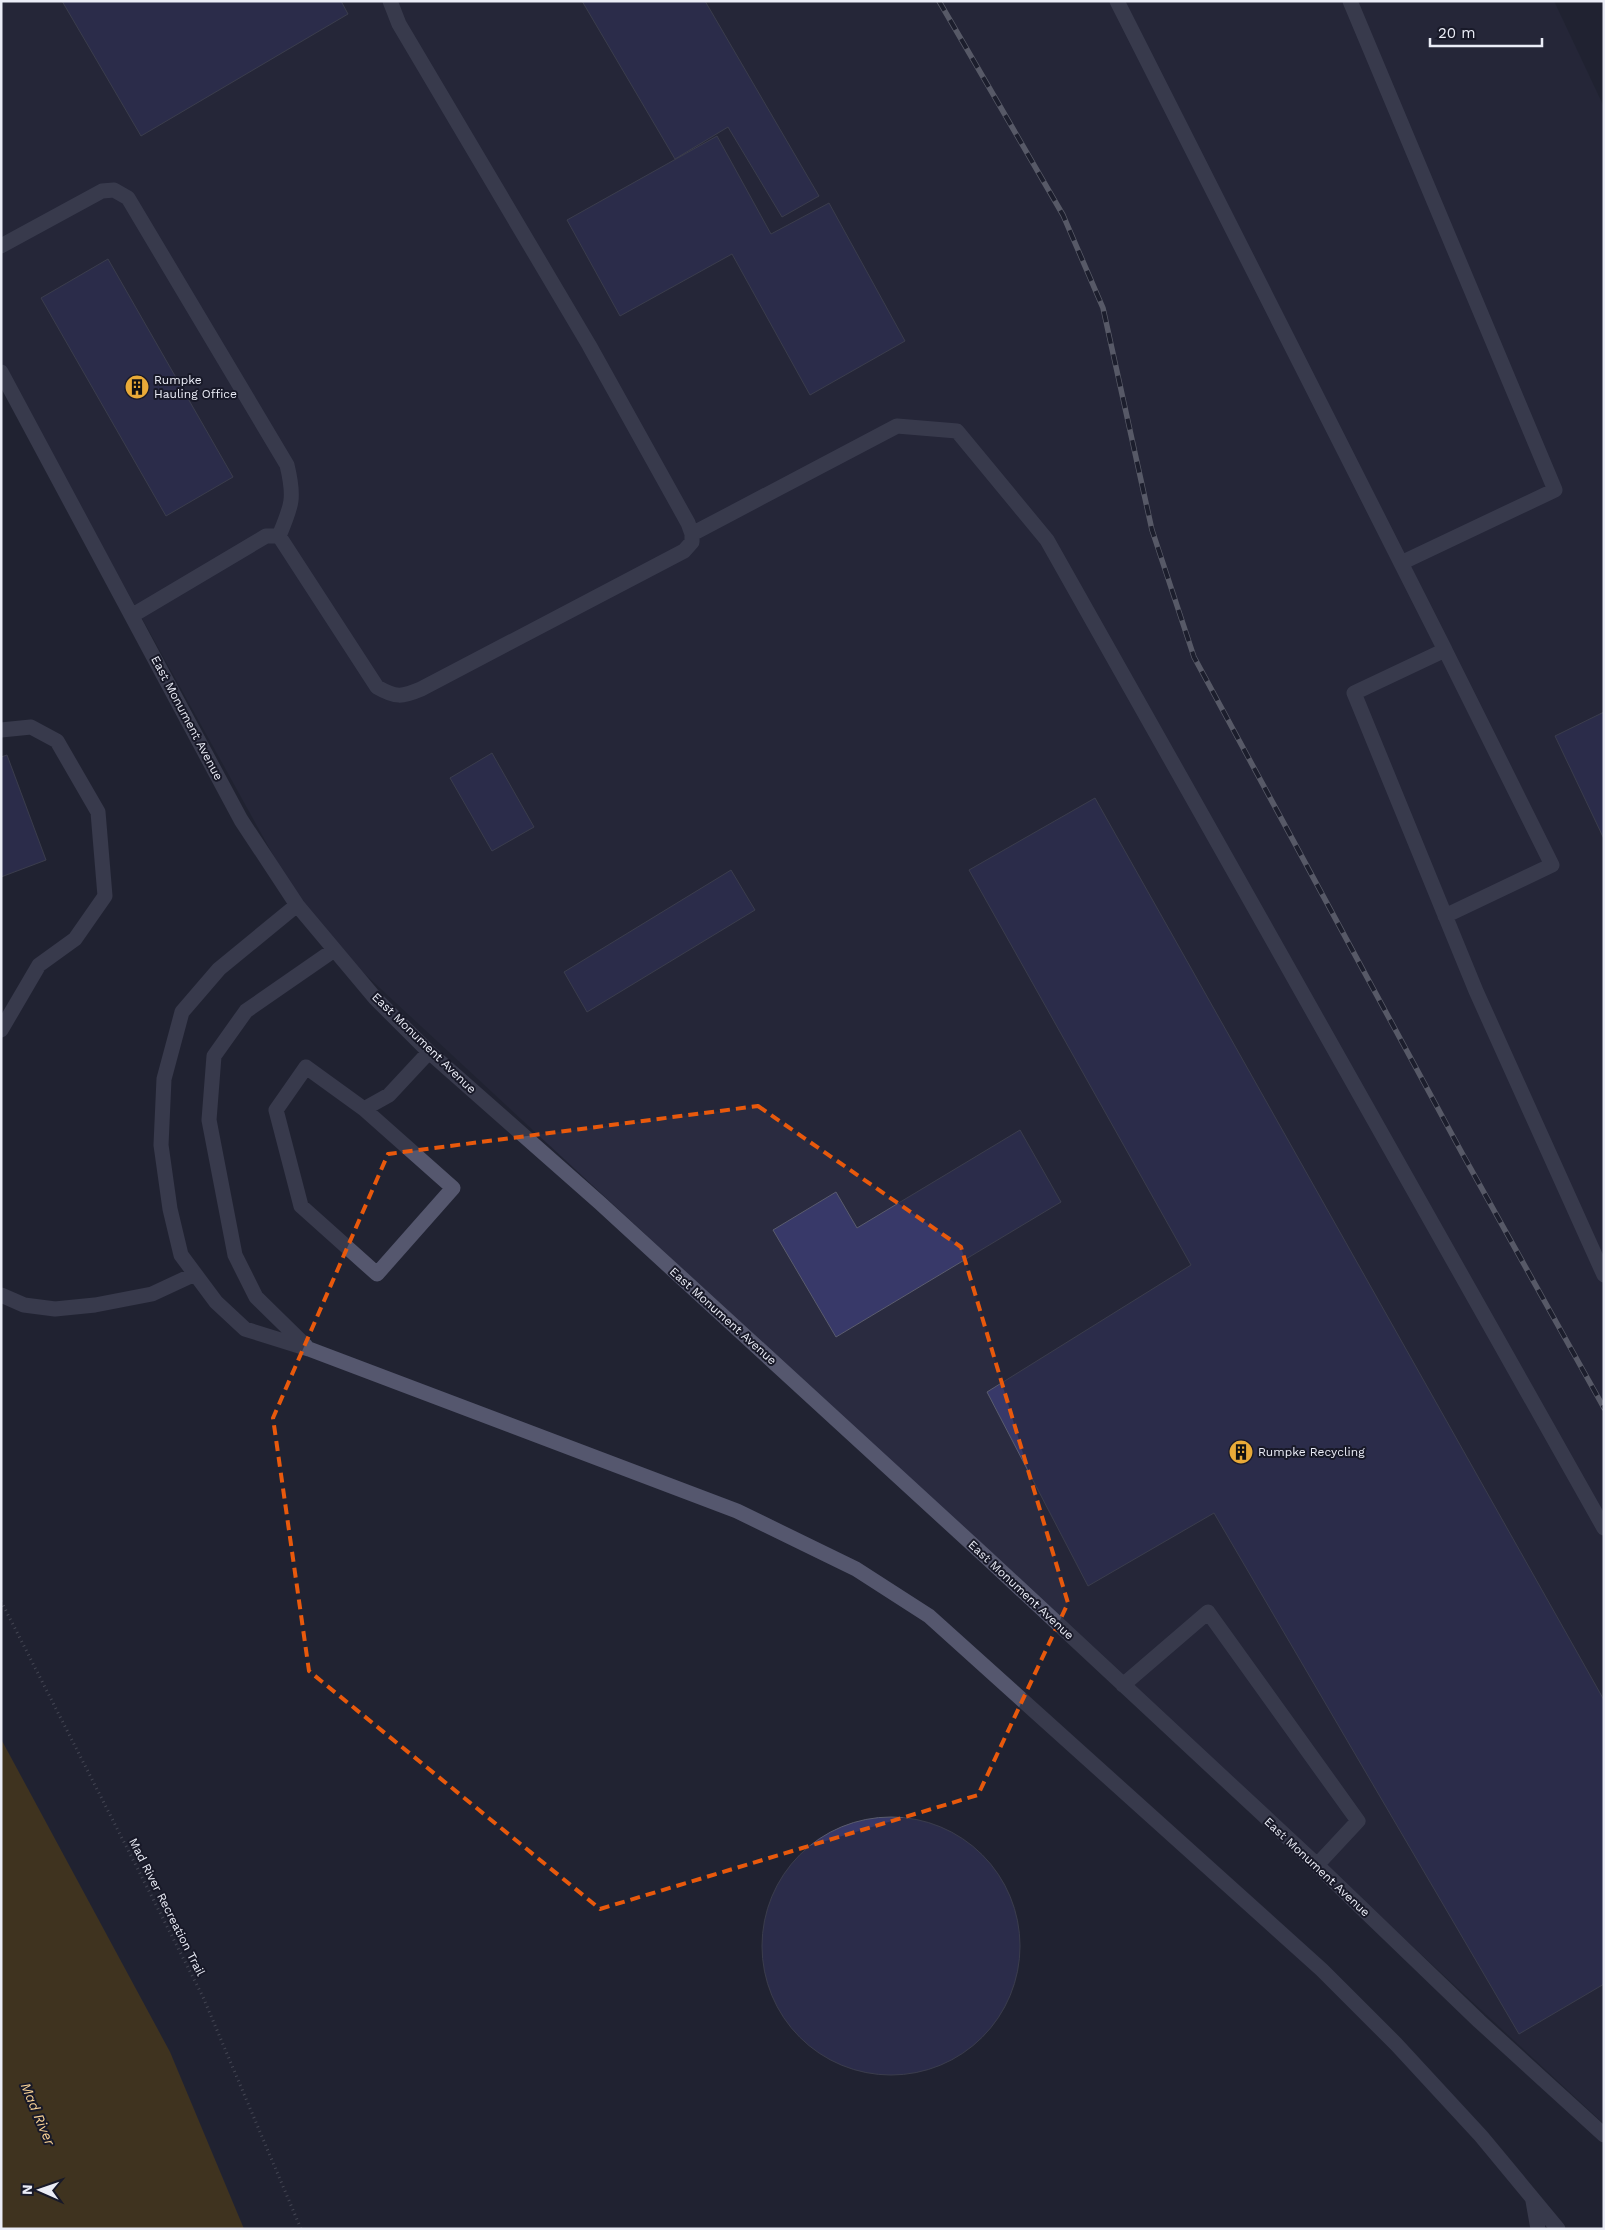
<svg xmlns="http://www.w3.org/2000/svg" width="1605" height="2230" font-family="'Work Sans',sans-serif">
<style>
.built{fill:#2a2b40}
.water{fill:#65470b}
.building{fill:#383969;stroke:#5a5c6e}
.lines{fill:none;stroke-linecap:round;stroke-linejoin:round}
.path{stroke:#6d6f7c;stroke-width:3;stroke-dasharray:1 4;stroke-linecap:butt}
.minor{stroke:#55576e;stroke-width:15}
.rail-casing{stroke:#9a9ca8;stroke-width:5.5}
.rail{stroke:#181928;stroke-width:4;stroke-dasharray:11;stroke-linecap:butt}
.marked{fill:none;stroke:#e8590c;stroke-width:4;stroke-dasharray:10 6;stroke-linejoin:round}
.labels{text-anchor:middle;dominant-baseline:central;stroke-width:4;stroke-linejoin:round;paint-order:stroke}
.poi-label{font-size:12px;fill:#ebedf7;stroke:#181928;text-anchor:start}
.street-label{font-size:12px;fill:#ebedf7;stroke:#181928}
.water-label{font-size:14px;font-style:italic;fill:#fbd497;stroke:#181928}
</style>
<rect width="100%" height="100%" fill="#212332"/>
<path class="built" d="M 1,1 L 1554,1 L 1604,107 L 1604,2124 L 312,925 L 1,364 Z"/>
<path class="water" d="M 1,1739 L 170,2052 L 244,2229 L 1,2229 Z"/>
<path class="building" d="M 62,1 L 341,1 L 348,14 L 141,136 Z
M 582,1 L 705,1 L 819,196 L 782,217 L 728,127 L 675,159 Z
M 717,136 L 771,234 L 829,203 L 905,341 L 810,395 L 732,254 L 620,316 L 567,220 Z
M 108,259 L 233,477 L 166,516 L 41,298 Z
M 1604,712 L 1604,839 L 1555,736 Z
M 492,753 L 534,827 L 492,851 L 450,778 Z
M 7,755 L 46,860 L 1,877 L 1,757 Z
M 1095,798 L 1604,1700 L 1604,1984 L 1519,2034 L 1214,1513 L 1088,1586 L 987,1392 L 1191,1265 L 969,870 Z
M 731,870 L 755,910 L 587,1012 L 564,972 Z
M 1020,1130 L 1061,1202 L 836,1337 L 773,1230 L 836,1192 L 857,1228 Z
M762 1946a129 129 0 1 1 258 0a129 129 0 1 1-258 0Z"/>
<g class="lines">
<path class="path" d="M 1,1601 L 203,1997 L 301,2229"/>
<path class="minor" d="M 1117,1 L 1401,563
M 1350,1 L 1555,490 L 1401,563 L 1445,650 L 1354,693 L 1476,991 L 1604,1275
M 1,246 L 102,191 L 114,190 L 128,198 L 287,465 C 295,498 292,505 279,536
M 1,372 L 241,820 L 297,905 L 375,998 L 429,1052 L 600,1203 L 985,1556 L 1317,1865 L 1479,2021 L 1604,2135
M 692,534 L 897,426 L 957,431 L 1047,540 L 1604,1528
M 133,615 L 266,536 L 279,536 L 377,687 C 396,698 402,697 421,689 L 684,551 L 692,542 L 692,534 L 688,523 L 589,345 L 399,24 L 390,1
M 1445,650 L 1552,865 L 1445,916
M 1,730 L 31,727 L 57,741 L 98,812 L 105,896 L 75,939 L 39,965 L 1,1030
M 297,905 L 219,969 L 182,1012 L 164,1079 L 161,1145 L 170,1209 L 181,1255 L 216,1302 L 245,1329 L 309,1349 L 737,1511 L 856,1569 L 929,1616 L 1322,1970 L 1396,2044 L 1481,2136 L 1558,2229
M 364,1109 L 453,1188 L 377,1274 L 301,1206 L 276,1110 L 306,1067 L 364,1109 L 389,1095 L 429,1052
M 1,1295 L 24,1305 L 55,1309 L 95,1305 L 152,1294 L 195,1274
M 306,1346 L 256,1297 L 235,1255 L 209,1120 L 214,1056 L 246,1011 L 334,950
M 1123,1685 L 1208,1612 L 1358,1821 L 1317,1865
M 1533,2201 L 1538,2229"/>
<defs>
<path id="rail" d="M 939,1 L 1063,215 L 1103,308 L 1152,530 L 1194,657 L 1462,1153 L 1604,1408"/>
</defs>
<use href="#rail" class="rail-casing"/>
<use href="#rail" class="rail"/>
</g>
<path d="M0 0H1605V2230H0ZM 758,1106 L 961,1247 L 1068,1603 L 978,1795 L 600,1909 L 309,1671 L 273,1418 L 388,1154 Z" fill="#212332" fill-opacity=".55" fill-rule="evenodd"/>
<path class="marked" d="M 758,1106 L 961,1247 L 1068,1603 L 978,1795 L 600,1909 L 309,1671 L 273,1418 L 388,1154 Z"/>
<defs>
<symbol id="building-disc" viewBox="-11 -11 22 22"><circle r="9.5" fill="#e9aa38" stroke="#181928"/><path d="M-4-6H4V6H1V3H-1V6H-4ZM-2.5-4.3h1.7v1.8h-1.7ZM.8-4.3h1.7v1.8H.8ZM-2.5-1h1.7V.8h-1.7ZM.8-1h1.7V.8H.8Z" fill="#111"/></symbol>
</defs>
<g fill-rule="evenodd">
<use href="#building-disc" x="123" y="373" width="28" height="28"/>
<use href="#building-disc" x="1227" y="1438" width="28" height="28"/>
</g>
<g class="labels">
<g class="poi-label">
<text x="154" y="380">Rumpke<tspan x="154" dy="14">Hauling Office</tspan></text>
<text x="1258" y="1452">Rumpke Recycling</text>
</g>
<g class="street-label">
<text transform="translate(187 718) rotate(62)">East Monument Avenue</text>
<text transform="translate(424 1043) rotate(44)">East Monument Avenue</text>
<text transform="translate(723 1316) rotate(42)">East Monument Avenue</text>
<text transform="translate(1021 1590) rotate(43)">East Monument Avenue</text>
<text transform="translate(1317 1867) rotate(43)">East Monument Avenue</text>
<text transform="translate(167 1907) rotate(63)">Mad River Recreation Trail</text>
</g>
<g class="water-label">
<text transform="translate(38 2114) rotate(67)">Mad River</text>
</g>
</g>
<rect width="1605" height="2230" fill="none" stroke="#ebedf7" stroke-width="5"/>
<g transform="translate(40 2190) rotate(272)" stroke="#181928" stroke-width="4" paint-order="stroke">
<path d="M0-4L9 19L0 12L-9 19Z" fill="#ebedf7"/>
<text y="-8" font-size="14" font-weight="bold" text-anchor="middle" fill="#ebedf7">N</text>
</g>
<path d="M1430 38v8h112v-8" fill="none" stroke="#ebedf7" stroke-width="2.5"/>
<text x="1438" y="38" font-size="15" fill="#ebedf7" stroke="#181928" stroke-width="4" paint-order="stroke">20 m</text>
</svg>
